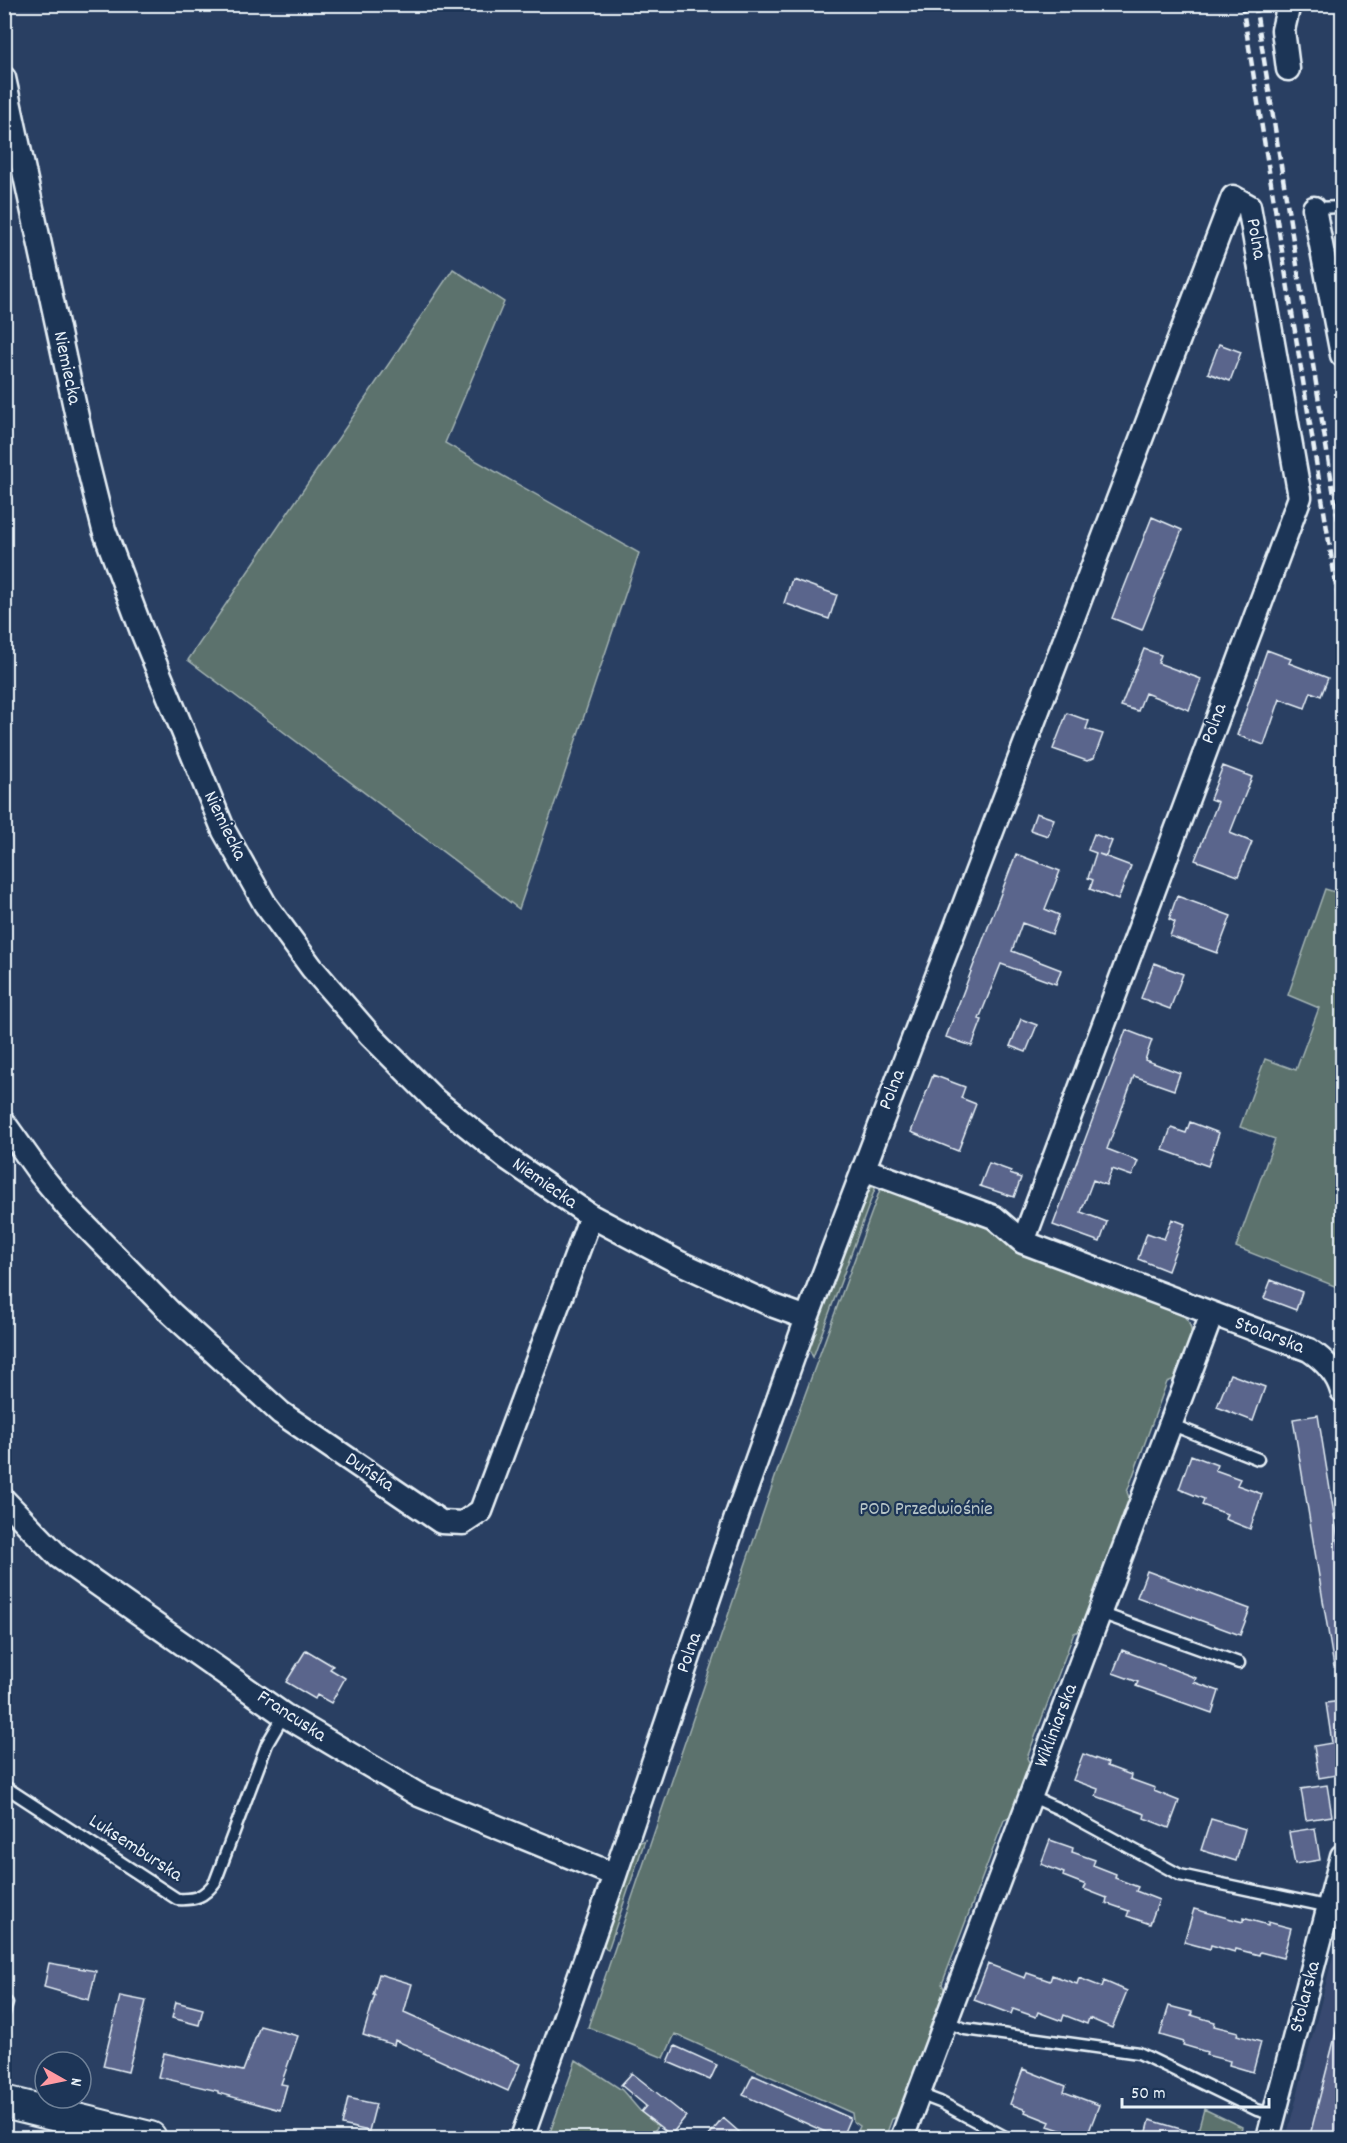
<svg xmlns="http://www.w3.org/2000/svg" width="1347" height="2143" font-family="Dekko,sans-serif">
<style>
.built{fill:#384a6f}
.green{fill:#5c726d;stroke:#a2b2b2;stroke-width:1.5}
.building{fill:#5a658c;stroke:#e8f1f8;stroke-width:1.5}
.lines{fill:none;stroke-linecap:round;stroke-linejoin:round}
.lane-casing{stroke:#e8f1f8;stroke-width:15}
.street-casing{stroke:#e8f1f8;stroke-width:27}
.secondary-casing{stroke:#e8f1f8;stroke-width:36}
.lane{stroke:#1d3557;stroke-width:10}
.street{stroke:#1d3557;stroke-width:22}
.secondary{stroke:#1d3557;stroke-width:32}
.rail{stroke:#e8f1f8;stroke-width:4.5;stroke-dasharray:9 4.5;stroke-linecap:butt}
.labels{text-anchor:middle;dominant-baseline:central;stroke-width:4.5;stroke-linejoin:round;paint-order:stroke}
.street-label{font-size:20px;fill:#e8f1f8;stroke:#1d3557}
.park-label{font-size:20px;fill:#b7c5c7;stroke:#1d3557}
</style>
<rect width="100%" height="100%" fill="#293f62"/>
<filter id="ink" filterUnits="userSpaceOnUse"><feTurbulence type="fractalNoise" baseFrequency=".0167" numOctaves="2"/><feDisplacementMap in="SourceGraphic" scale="12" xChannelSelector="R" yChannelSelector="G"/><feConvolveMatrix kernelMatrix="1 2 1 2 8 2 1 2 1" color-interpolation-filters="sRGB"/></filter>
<g filter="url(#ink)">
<path class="built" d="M 1342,1921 L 1342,2138 L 1286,2138 L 1296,2100 Z"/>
<path class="green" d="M 453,269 L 504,302 L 445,443 L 639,553 L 519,909 L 188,660 Z
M 1325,889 L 1342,894 L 1342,1289 L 1236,1247 L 1275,1139 L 1240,1127 L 1265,1059 L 1296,1070 L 1319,1008 L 1288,995 Z
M 876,1186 L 813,1357 L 808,1347 L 868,1189 Z
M 881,1187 L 992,1228 L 1011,1249 L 1179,1312 C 1204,1328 1185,1356 1177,1378 L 1167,1382 L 1127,1492 L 1131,1503 L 1084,1629 L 1074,1633 L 1027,1758 L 1032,1768 L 1014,1816 L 1004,1820 L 942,1984 L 947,1996 L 902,2115 L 892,2119 L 885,2138 L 855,2138 L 860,2126 L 853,2121 L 852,2113 L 675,2034 L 664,2058 L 588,2027 L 781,1460 Z
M 645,1840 L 608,1950 L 606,1949 L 603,1942 L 636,1844 Z
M 576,2060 L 622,2090 L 641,2112 L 658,2126 L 649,2138 L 548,2138 Z
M 1204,2109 L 1242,2127 L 1239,2138 L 1196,2138 Z"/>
<path class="building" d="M 1219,344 L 1241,352 L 1230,381 L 1208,373 Z
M 1152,517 L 1182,530 L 1142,630 L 1112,618 Z
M 792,579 L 837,595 L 829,619 L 784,603 Z
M 1144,649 L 1161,655 L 1158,663 L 1201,679 L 1189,710 L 1145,693 L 1138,711 L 1121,706 Z
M 1267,650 L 1291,659 L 1289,663 L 1328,678 L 1321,696 L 1311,692 L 1305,708 L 1280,699 L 1264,745 L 1237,735 Z
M 1067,713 L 1089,721 L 1086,729 L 1103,734 L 1094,758 L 1087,761 L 1053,749 Z
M 1223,766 L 1252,777 L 1230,833 L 1252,842 L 1238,876 L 1195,860 L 1218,802 L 1210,799 Z
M 1036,813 L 1054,819 L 1048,836 L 1030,830 Z
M 1094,834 L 1112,841 L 1106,856 L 1099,854 L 1131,866 L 1118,900 L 1090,889 L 1093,880 L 1088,878 L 1096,853 L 1088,850 Z
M 1016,854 L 1060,871 L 1045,909 L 1059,915 L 1052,934 L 1022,923 L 1012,951 L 1061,970 L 1056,984 L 1001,964 L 979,1019 L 982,1020 L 972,1046 L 946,1037 Z
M 1177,896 L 1231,916 L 1217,953 L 1170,936 L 1175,922 L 1169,919 Z
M 1154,963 L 1183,974 L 1170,1009 L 1141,998 Z
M 1021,1019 L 1037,1025 L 1026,1052 L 1010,1046 Z
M 1126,1030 L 1152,1040 L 1145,1060 L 1180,1073 L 1174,1090 L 1134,1076 L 1107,1149 L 1138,1161 L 1132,1176 L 1112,1169 L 1106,1185 L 1093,1180 L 1081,1212 L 1107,1222 L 1100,1242 L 1053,1225 Z
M 933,1075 L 965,1087 L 961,1098 L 976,1104 L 958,1151 L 911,1132 Z
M 1190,1122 L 1219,1133 L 1208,1166 L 1163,1150 L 1171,1128 L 1186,1133 Z
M 989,1163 L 1011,1171 L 1010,1174 L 1021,1178 L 1014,1197 L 980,1186 Z
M 1172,1219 L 1185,1224 L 1168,1271 L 1138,1259 L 1147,1233 L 1164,1239 Z
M 1271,1280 L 1302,1292 L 1296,1310 L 1264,1298 Z
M 1230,1374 L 1265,1387 L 1253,1421 L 1217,1407 Z
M 1318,1415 L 1342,1564 L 1342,1666 L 1334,1667 L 1293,1419 Z
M 1191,1455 L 1217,1465 L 1215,1470 L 1240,1479 L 1237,1485 L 1262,1494 L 1250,1529 L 1225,1519 L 1227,1514 L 1202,1505 L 1204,1499 L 1179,1489 Z
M 1147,1571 L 1250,1609 L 1240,1635 L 1137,1597 Z
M 306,1650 L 333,1666 L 330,1669 L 345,1678 L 331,1703 L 317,1695 L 315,1699 L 286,1682 Z
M 1122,1650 L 1196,1678 L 1194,1682 L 1219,1691 L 1212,1713 L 1136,1686 L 1138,1682 L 1113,1673 Z
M 1342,1701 L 1342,1774 L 1319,1778 L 1314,1746 L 1332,1743 L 1326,1703 Z
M 1083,1754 L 1108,1763 L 1107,1766 L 1131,1775 L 1130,1779 L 1155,1788 L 1154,1791 L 1179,1801 L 1169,1828 L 1144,1818 L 1145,1814 L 1096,1796 L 1098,1789 L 1073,1780 Z
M 1327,1785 L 1332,1816 L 1306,1820 L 1301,1789 Z
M 1211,1819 L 1245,1829 L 1236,1861 L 1201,1850 Z
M 1315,1828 L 1320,1860 L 1295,1864 L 1289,1832 Z
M 1050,1840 L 1073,1848 L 1072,1852 L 1095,1860 L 1093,1865 L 1116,1874 L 1115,1878 L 1138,1887 L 1136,1891 L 1159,1900 L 1150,1924 L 1127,1916 L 1129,1911 L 1106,1903 L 1107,1898 L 1084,1889 L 1086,1885 L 1063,1876 L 1064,1873 L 1041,1864 Z
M 1194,1909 L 1243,1922 L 1243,1918 L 1268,1925 L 1268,1922 L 1291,1928 L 1283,1958 L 1260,1952 L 1259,1955 L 1236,1949 L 1235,1952 L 1211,1945 L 1210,1949 L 1184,1942 Z
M 49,1963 L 96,1971 L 89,2000 L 44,1987 Z
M 988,1964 L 1025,1978 L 1027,1973 L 1050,1981 L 1052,1975 L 1077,1984 L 1079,1978 L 1102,1987 L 1104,1981 L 1127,1991 L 1112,2028 L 1089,2018 L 1087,2024 L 1064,2015 L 1062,2021 L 1038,2012 L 1036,2017 L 1013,2009 L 1011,2014 L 974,2000 Z
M 379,1974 L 412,1984 L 404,2012 L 520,2064 L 508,2091 L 395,2040 L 394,2045 L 363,2035 L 375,1995 L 373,1995 Z
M 120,1996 L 146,2001 L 128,2072 L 103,2066 Z
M 176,2002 L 203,2009 L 199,2025 L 172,2018 Z
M 1169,2006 L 1192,2012 L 1191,2015 L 1215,2022 L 1214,2026 L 1238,2032 L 1237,2035 L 1261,2042 L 1253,2072 L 1229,2065 L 1230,2061 L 1206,2055 L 1207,2052 L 1183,2045 L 1184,2042 L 1160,2035 Z
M 260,2026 L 298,2036 L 281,2084 L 287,2085 L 280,2110 L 218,2093 L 218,2091 L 158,2077 L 164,2053 L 243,2071 Z
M 1337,2029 L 1342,2030 L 1342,2139 L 1309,2139 Z
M 675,2046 L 717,2065 L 710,2080 L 668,2062 Z
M 1023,2069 L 1066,2086 L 1064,2092 L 1099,2105 L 1086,2139 L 1074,2139 L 1065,2135 L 1066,2132 L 1048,2126 L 1050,2122 L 1025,2112 L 1026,2110 L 1010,2104 Z
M 632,2073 L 686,2116 L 671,2135 L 641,2112 L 646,2106 L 621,2085 Z
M 753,2075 L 850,2118 L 841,2139 L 743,2095 Z
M 348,2098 L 376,2104 L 369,2131 L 342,2125 Z
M 723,2118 L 729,2123 L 747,2139 L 706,2139 Z
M 1150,2120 L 1198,2134 L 1198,2139 L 1145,2139 Z"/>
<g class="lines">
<defs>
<path id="lane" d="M 1314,208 L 1342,207
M 1170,1424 L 1258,1459
M 1100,1613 L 1239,1663
M 4,1786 L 177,1899 C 195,1900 204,1897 215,1882 L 267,1744 L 284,1715
M 1030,1796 L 1059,1809 L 1180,1875 L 1330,1907
M 4,2013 L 7,2003
M 947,2022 L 965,2029 L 1139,2053 L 1257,2110 L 1274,2115
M 919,2094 L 940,2102 L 1007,2138"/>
<path id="street" d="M 1288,69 L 1283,30 L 1289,4
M 4,78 L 85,454 L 104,530 L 141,629 L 224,831 L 265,904 L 312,968 L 370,1035 L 435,1100 L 508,1159 L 591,1216 L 678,1262 L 774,1306 L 807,1318
M 1314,208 L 1342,355
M 4,1123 L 41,1175 L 70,1210 L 171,1313 L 281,1413 L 441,1522 L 463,1523 L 481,1511 L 591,1216
M 863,1169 L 994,1217 L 1023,1242 L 1309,1350 C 1324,1360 1337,1373 1342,1391
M 4,1500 L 59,1557 L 284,1715 L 419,1795 L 615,1875
M 522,2138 L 615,1875 L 738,1512 L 807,1318 L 1233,197 L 1249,206 L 1300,497 L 1023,1242
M 902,2138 L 1212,1314
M 1268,2138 L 1342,1856"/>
<path id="secondary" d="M 4,2102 L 150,2138"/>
</defs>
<use href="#lane" class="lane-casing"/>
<use href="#street" class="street-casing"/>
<use href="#secondary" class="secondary-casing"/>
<use href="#lane" class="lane"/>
<use href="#street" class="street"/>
<use href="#secondary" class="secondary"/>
<path class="rail" d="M 1242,4 L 1342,622
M 1255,4 L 1342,545"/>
</g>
</g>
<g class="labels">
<g class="street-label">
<text transform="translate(1255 239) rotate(80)">Polna</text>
<text transform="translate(66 368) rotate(78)">Niemiecka</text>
<text transform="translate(1215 724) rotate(-70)">Polna</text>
<text transform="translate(224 826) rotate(64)">Niemiecka</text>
<text transform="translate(893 1090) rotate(-69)">Polna</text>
<text transform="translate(544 1184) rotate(35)">Niemiecka</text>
<text transform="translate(1269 1336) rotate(21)">Stolarska</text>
<text transform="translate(369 1473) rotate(34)">Duńska</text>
<text transform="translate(690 1653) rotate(-71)">Polna</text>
<text transform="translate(291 1717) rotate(33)">Francuska</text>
<text transform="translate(1057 1726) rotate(-69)">Wikliniarska</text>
<text transform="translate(135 1849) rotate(33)">Luksemburska</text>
<text transform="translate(1306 1997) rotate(-75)">Stolarska</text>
</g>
<g class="park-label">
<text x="926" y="1510">POD Przedwiośnie</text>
</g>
</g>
<rect width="1347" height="2143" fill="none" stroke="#1d3557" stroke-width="24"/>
<rect x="12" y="12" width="1323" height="2119" fill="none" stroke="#e8f1f8" stroke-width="2" filter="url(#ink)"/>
<g transform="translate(63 2080) rotate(99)"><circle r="28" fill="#1d3557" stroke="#6e8097" stroke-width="1.5"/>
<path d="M0-4.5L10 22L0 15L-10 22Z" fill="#ff9aa2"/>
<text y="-9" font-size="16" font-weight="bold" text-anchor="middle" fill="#e8f1f8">N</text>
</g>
<path d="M1122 2098v9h147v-9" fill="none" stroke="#e8f1f8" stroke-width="3"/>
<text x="1131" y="2098" font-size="18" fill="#e8f1f8" stroke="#1d3557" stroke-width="4.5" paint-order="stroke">50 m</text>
</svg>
